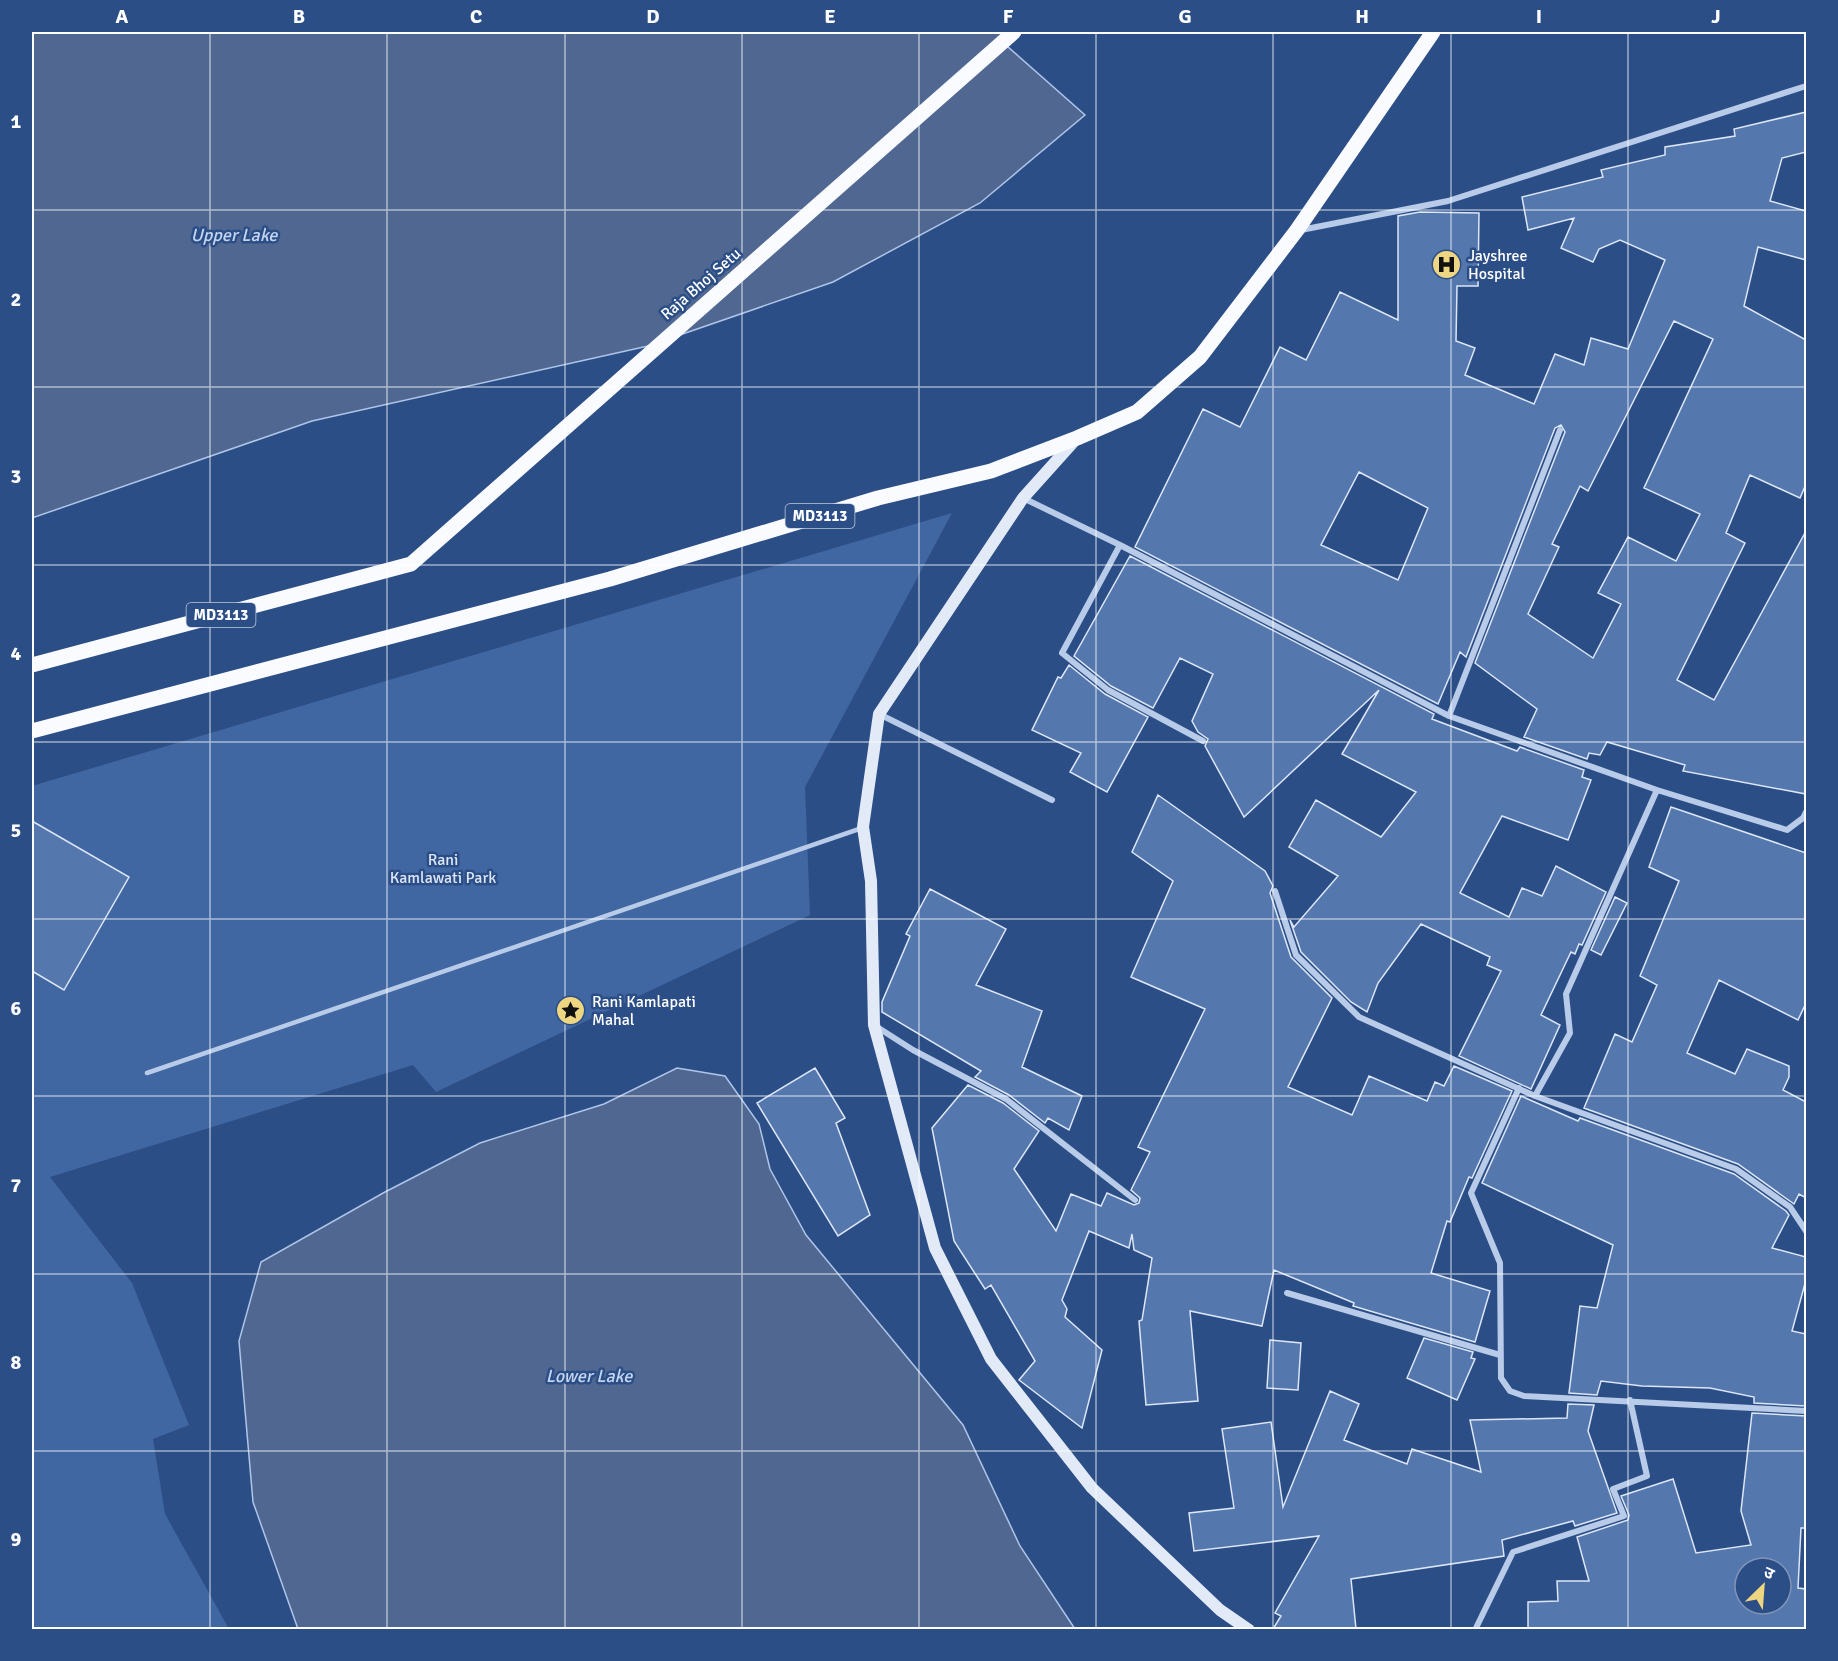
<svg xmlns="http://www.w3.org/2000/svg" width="1838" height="1661" font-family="Signika,'Noto Sans Devanagari',sans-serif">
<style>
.green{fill:#4167a3}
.water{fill:#506891;stroke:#aec5e8;stroke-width:1.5}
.building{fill:#5477ae;stroke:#dce6f6;stroke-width:1.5;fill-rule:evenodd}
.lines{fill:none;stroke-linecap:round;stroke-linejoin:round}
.service{stroke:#b8cbe8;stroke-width:4.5}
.minor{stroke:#b8cbe8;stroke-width:6}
.secondary{stroke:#e2eaf7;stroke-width:12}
.primary{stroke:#fafbfe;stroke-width:15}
.grid{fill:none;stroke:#fff;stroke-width:1.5;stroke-opacity:0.55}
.labels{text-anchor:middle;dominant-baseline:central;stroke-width:5;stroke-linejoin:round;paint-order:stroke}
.shield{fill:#2c4e87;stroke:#c0cadb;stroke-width:1.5}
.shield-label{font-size:15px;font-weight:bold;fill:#fff}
.poi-label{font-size:16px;fill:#fff;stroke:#2c4e87;text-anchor:start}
.street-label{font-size:16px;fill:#fff;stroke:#2c4e87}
.park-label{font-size:16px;fill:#dce6f6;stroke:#2c4e87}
.water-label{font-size:18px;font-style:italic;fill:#c4d5ef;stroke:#2c4e87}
.neatline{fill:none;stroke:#fff;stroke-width:2}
.grid-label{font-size:20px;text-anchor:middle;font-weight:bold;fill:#fff}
</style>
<rect width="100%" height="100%" fill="#2c4e87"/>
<path class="green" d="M 952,513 L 805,787 L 810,915 L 436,1092 L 413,1065 L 50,1177 L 132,1283 L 189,1425 L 153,1439 L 165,1514 L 229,1629 L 32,1630 L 32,786 Z"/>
<path class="water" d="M 32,32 L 1016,32 L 1007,46 L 1085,115 L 980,203 L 833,282 L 648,346 L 312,421 L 32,518 Z
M 677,1068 L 725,1076 L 759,1124 L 770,1169 L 806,1235 L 963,1425 L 1020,1546 L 1075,1629 L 298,1629 L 253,1502 L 239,1341 L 261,1262 L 385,1192 L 480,1143 L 604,1104 Z"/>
<path class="building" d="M 1806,112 L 1806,152 L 1782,158 L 1770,201 L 1806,211 L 1806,260 L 1758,247 L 1744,306 L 1806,340 L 1806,484 L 1800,498 L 1750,475 L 1726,533 L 1745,543 L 1677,680 L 1714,700 L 1806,531 L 1806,794 L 1683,771 L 1685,765 L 1607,742 L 1600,755 L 1589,753 L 1587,759 L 1524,737 L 1537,709 L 1475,663 L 1565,432 L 1561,425 L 1555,428 L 1466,657 L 1460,652 L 1438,704 L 1135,547 L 1203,409 L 1240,427 L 1280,347 L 1306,360 L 1340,292 L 1398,320 L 1398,216 L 1420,212 L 1479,213 L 1478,286 L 1457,286 L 1456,341 L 1475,348 L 1465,375 L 1534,404 L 1555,354 L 1584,365 L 1591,338 L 1628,349 L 1665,260 L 1620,240 L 1599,249 L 1593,262 L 1561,248 L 1574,218 L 1528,230 L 1522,197 L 1603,177 L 1601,170 L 1665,155 L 1665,147 L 1735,136 L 1734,129 ZM 1674,321 L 1713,339 L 1644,488 L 1700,514 L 1676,561 L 1628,537 L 1598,593 L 1621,604 L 1593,658 L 1528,614 L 1559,547 L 1552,544 L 1580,486 L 1588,491 ZM 1359,472 L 1428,508 L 1398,580 L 1321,545 Z
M 1130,556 L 1434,714 L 1432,719 L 1517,751 L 1520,747 L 1584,770 L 1582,777 L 1591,780 L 1568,840 L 1502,816 L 1460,893 L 1509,917 L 1522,888 L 1542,896 L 1556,866 L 1606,892 L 1582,945 L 1579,944 L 1575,954 L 1571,952 L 1541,1015 L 1560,1025 L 1531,1089 L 1459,1056 L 1501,971 L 1487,965 L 1490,957 L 1421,924 L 1378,983 L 1367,1012 L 1351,1002 L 1301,952 L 1290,920 L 1294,927 L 1338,876 L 1289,847 L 1316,800 L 1381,837 L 1416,792 L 1342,754 L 1379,690 L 1244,817 L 1205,746 L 1208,739 L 1198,732 L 1192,721 L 1213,674 L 1180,658 L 1153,708 L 1111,686 L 1074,656 Z
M 1069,665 L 1105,694 L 1148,717 L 1107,792 L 1070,772 L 1081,753 L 1032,730 L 1058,677 L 1061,678 Z
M 1158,795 L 1265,871 L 1273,886 L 1270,893 L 1291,957 L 1332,998 L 1288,1087 L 1352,1115 L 1369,1076 L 1427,1101 L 1435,1082 L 1444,1086 L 1454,1066 L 1512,1091 L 1472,1178 L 1469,1177 L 1450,1222 L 1447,1221 L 1431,1273 L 1490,1291 L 1475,1342 L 1353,1306 L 1354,1303 L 1274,1270 L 1262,1326 L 1190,1311 L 1198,1401 L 1146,1405 L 1139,1321 L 1142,1320 L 1152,1258 L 1134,1250 L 1132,1234 L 1129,1248 L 1089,1231 L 1062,1300 L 1067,1309 L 1065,1317 L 1102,1350 L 1082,1428 L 1019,1380 L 1035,1361 L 991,1285 L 985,1289 L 954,1241 L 932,1128 L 968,1085 L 1003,1103 L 1039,1131 L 1014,1169 L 1056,1231 L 1071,1194 L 1101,1206 L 1107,1193 L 1134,1205 L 1139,1203 L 1140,1198 L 1131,1190 L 1150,1152 L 1138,1147 L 1205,1009 L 1131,977 L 1173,881 L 1132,852 Z
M 1671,807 L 1806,853 L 1806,1003 L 1798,1020 L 1719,980 L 1687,1053 L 1735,1074 L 1747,1049 L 1789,1066 L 1789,1077 L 1783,1090 L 1806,1102 L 1806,1198 L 1799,1194 L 1794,1204 L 1738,1164 L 1584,1108 L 1615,1034 L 1632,1042 L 1657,985 L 1640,976 L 1679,881 L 1649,867 Z
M 32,821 L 129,877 L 64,990 L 32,971 Z
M 930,889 L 1006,929 L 976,985 L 1042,1011 L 1022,1067 L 1082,1096 L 1069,1130 L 1048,1118 L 1045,1123 L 1009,1095 L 975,1077 L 981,1071 L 882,1012 L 882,1002 L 910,936 L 906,934 Z
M 1615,897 L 1627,903 L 1601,955 L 1591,950 Z
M 815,1068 L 845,1118 L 836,1123 L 870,1215 L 838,1236 L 757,1103 Z
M 1521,1096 L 1578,1121 L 1580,1118 L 1734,1174 L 1786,1211 L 1789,1215 L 1772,1248 L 1806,1257 L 1806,1280 L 1792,1331 L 1806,1334 L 1806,1406 L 1754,1403 L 1754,1397 L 1710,1388 L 1642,1386 L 1601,1381 L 1597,1395 L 1569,1393 L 1580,1306 L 1597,1308 L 1613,1245 L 1482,1183 Z
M 1424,1338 L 1473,1352 L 1471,1358 L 1475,1359 L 1457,1400 L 1407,1378 Z
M 1270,1340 L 1301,1343 L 1298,1390 L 1267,1388 Z
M 1330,1391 L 1359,1404 L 1344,1440 L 1407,1464 L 1412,1449 L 1481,1472 L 1470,1420 L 1567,1418 L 1568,1404 L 1594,1405 L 1588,1431 L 1617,1513 L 1575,1526 L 1573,1521 L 1502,1540 L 1504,1556 L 1351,1579 L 1356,1629 L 1273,1629 L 1281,1616 L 1275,1613 L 1319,1536 L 1194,1551 L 1189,1513 L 1234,1508 L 1222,1429 L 1271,1422 L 1283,1507 Z
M 1752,1413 L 1806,1416 L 1806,1528 L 1801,1528 L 1798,1588 L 1806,1589 L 1806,1629 L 1528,1629 L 1528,1602 L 1558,1601 L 1557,1581 L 1589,1581 L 1577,1537 L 1628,1520 L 1629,1515 L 1621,1496 L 1673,1479 L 1696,1553 L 1751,1545 L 1741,1511 ZM 1745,1568 L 1781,1568 L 1781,1604 L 1745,1604 Z"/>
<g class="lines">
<path class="service" d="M 147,1073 L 862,828"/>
<path class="minor" d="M 1301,230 L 1448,201 L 1806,86
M 1023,498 L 1120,545 L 1449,716 L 1657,790 L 1787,830 L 1803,818 L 1806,812
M 1120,545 L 1062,653 L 1108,690 L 1203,741
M 879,714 L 1052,800
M 1449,716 L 1560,430
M 1275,891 L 1296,955 L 1359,1017 L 1535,1096 L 1736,1169 L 1790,1207 L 1806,1231
M 877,1027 L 913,1050 L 1006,1099 L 1135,1200
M 1519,1088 L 1471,1193 L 1500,1263 L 1501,1378 L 1510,1391 L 1524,1396 L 1806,1411
M 1535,1096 L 1570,1033 L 1566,994 L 1657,790
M 1287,1293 L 1500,1355
M 1475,1630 L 1513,1552 L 1624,1516 L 1613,1489 L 1647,1476 L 1630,1400"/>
<path class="secondary" d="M 1076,439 L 1023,498 L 879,714 L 863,827 L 871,881 L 874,1025 L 935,1248 L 991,1359 L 1092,1488 L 1220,1610 L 1249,1630"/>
<path class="primary" d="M 32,665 L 411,564 L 1014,32
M 32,731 L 610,579 L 878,498 L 991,471 L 1077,438 L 1137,412 L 1200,357 L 1297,230 L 1433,32"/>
</g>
<path class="grid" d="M 210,32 L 210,1630M 387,32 L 387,1630M 565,32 L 565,1630M 742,32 L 742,1630M 919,32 L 919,1630M 1096,32 L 1096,1630M 1273,32 L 1273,1630M 1451,32 L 1451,1630M 1628,32 L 1628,1630M 32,210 L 1806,210M 32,387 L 1806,387M 32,565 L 1806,565M 32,742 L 1806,742M 32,919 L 1806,919M 32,1096 L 1806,1096M 32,1274 L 1806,1274M 32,1451 L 1806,1451"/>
<defs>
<symbol id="hospital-disc" viewBox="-11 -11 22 22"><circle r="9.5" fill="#edd581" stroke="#2c4e87"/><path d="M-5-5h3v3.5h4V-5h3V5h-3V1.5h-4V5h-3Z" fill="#111"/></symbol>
<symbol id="sight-disc" viewBox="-11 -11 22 22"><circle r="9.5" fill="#edd581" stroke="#2c4e87"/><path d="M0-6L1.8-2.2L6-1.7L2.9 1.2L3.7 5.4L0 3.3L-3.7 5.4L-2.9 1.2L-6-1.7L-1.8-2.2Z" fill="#111"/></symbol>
</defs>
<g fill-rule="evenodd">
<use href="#hospital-disc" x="1430" y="248" width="33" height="33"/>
<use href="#sight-disc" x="554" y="994" width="33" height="33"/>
</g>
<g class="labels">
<g class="shield">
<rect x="785.5" y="504" width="69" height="24" rx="4.5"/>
<rect x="186.5" y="603" width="69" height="24" rx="4.5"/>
</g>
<g class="shield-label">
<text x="820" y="516">MD3113</text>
<text x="221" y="615">MD3113</text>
</g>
<g class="poi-label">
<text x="1468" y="256">Jayshree<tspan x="1468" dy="18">Hospital</tspan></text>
<text x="592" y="1002">Rani Kamlapati<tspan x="592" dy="18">Mahal</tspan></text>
</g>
<g class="street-label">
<text transform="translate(701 284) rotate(-41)">Raja Bhoj Setu</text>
</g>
<g class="park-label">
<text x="443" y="860">Rani<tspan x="443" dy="18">Kamlawati Park</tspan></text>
</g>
<g class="water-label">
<text x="234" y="235">Upper Lake</text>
<text x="589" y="1376">Lower Lake</text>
</g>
</g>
<rect width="1838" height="1661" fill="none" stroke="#2c4e87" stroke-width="66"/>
<g transform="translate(1763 1586) rotate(25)"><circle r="28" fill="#2c4e87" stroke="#8095b7" stroke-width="1.5"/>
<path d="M0-4.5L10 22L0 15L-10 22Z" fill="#edd581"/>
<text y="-9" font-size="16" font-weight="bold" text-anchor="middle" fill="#ffffff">उ</text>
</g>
<rect x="33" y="33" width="1772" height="1595" class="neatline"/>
<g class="grid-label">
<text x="122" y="23">A</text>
<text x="299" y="23">B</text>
<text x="476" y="23">C</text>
<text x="653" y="23">D</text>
<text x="830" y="23">E</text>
<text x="1008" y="23">F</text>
<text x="1185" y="23">G</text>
<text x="1362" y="23">H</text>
<text x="1539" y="23">I</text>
<text x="1716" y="23">J</text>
<text x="16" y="128">1</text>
<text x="16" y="306">2</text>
<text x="16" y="483">3</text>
<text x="16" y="660">4</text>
<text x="16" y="837">5</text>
<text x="16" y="1015">6</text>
<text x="16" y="1192">7</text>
<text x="16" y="1369">8</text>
<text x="16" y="1546">9</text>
</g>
</svg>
